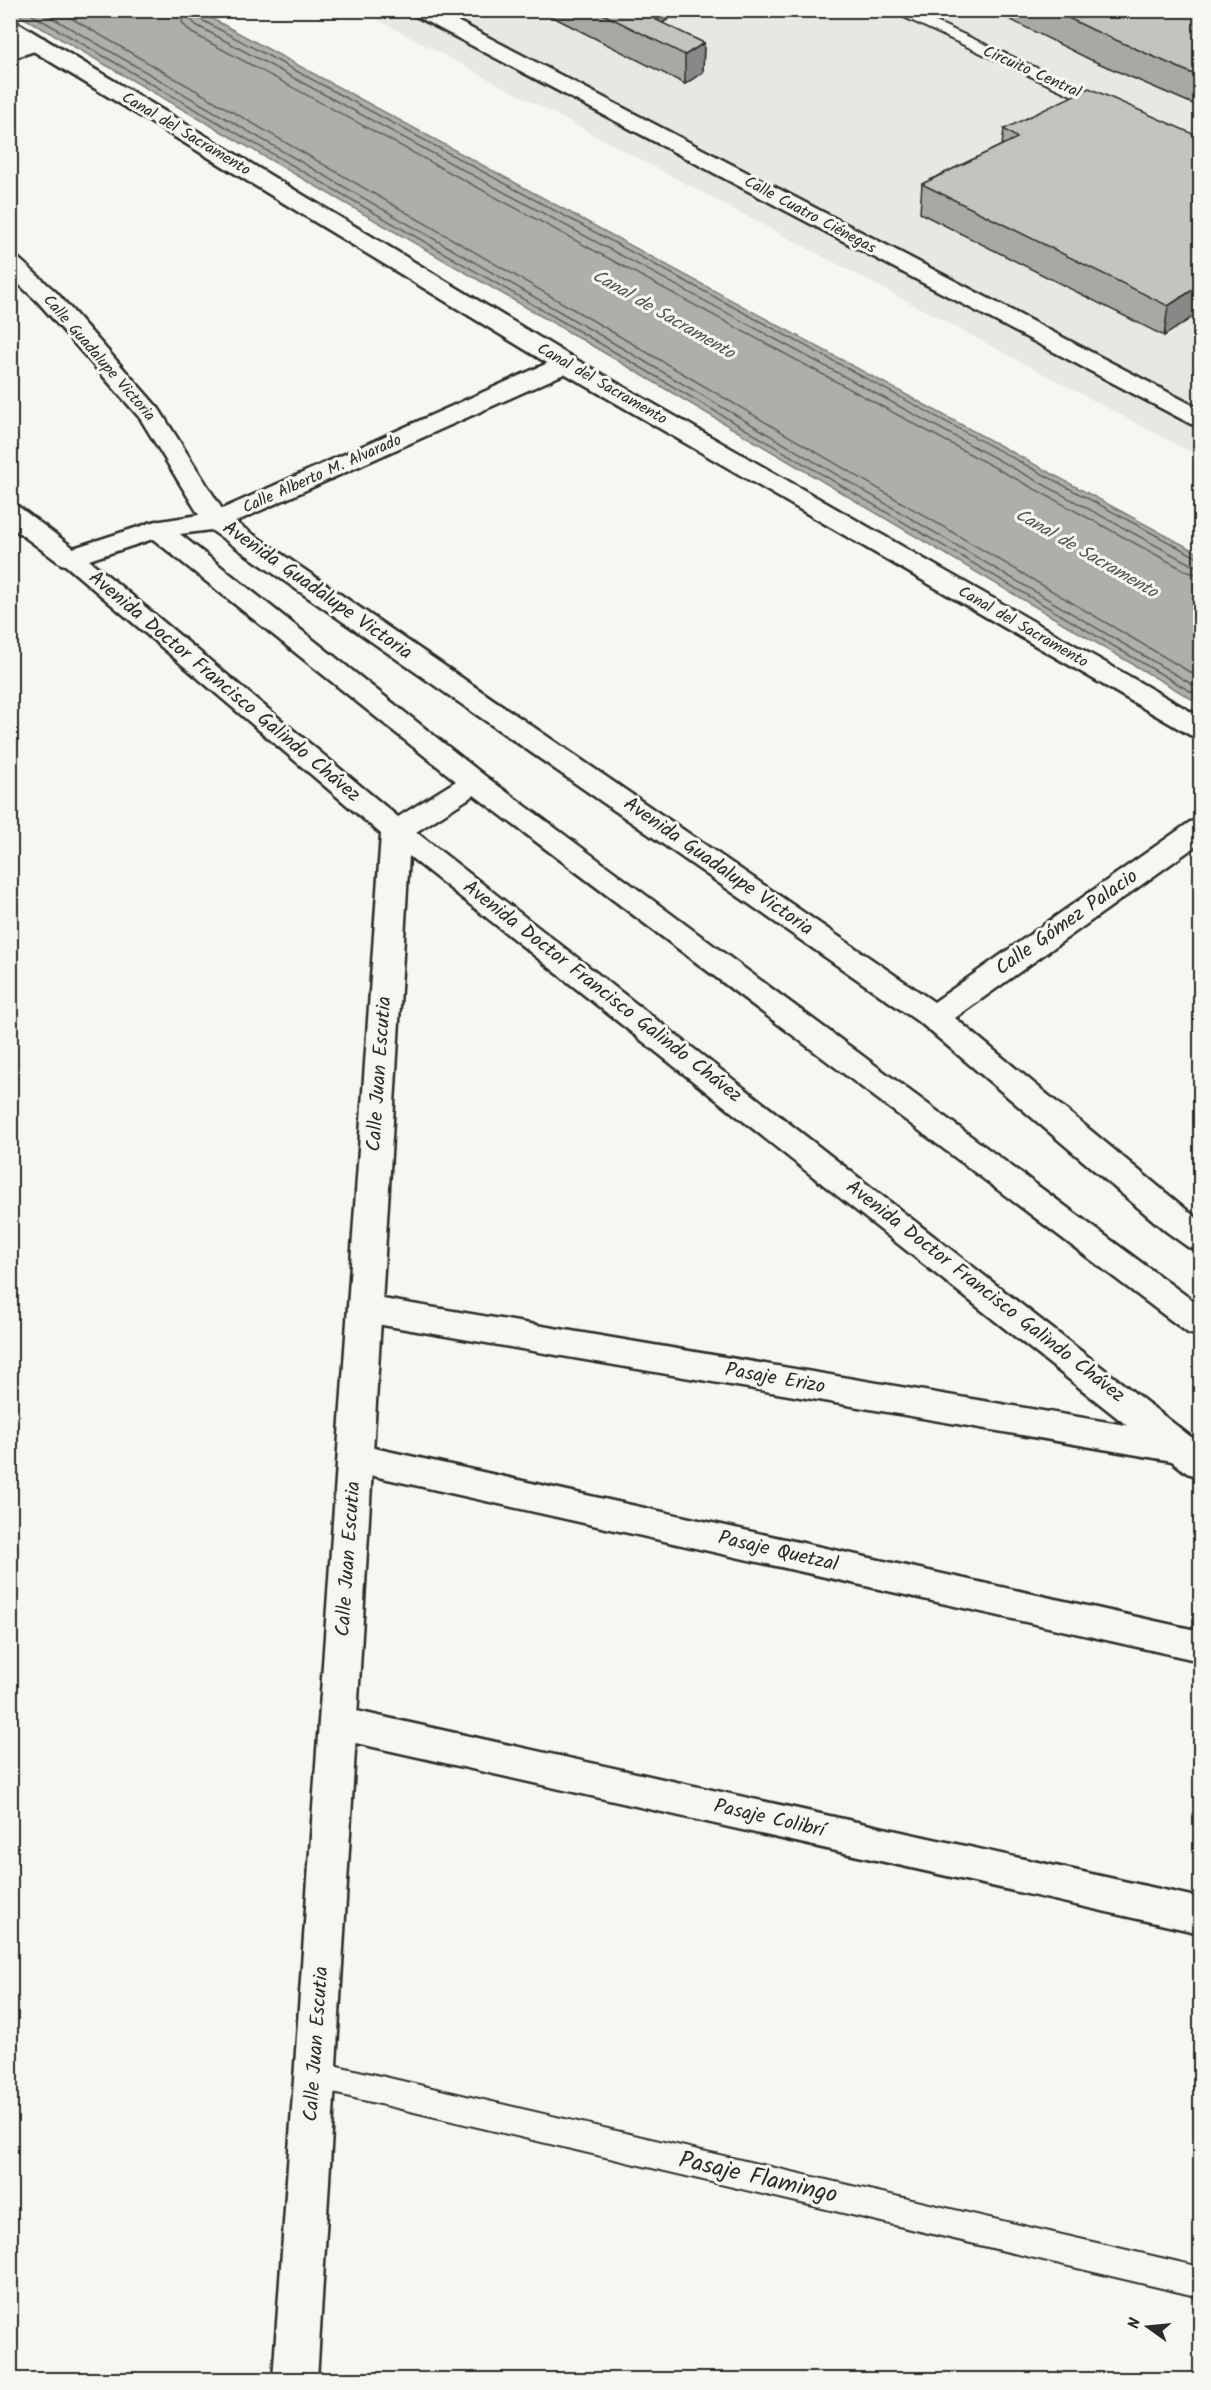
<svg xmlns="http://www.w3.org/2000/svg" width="1211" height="2390" font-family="Kalam,sans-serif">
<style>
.built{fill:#e7e7e3}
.water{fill:#aeaeab;stroke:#7a7a78;stroke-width:1.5}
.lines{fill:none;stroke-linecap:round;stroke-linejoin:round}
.shore{stroke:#5f5f5e;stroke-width:1.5}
.service-casing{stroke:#2b2b2b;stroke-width:4}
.minor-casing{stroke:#2b2b2b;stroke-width:5}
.tertiary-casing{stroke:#2b2b2b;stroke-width:5}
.service{fill:#f6f6f2;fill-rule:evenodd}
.minor{fill:#f6f6f2;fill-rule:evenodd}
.tertiary{fill:#f6f6f2;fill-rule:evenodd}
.wall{fill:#a8a8a5;stroke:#2b2b2b;stroke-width:1.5}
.shaded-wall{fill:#888886;stroke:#2b2b2b;stroke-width:1.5}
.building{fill:#c3c3c0;stroke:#2b2b2b;stroke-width:1.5}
.labels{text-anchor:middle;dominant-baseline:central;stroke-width:6;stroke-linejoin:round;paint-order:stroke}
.far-street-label{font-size:16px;fill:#2b2b2b;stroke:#f6f6f2}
.far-water-label{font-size:18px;font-style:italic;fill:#525251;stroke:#f6f6f2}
.street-label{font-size:20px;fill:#2b2b2b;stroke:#f6f6f2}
.near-street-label{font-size:24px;fill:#2b2b2b;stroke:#f6f6f2}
</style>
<rect width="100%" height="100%" fill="#f6f6f2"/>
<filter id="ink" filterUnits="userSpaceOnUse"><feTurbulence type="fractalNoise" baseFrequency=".0167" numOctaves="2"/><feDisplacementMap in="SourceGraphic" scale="12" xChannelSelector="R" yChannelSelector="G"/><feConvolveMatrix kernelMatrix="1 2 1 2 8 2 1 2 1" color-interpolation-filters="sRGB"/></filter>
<g filter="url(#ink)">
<path class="built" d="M 361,11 L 1200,11 L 1200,457 Z"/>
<path class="water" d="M 12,11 L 198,11 L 1200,554 L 1200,704 L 586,342 Z"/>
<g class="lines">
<path class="shore" d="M 24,10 L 589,337 L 1200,697
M 39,10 L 593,331 L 1200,689
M 57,10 L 597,323 L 1200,678
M 180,10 L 183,24 L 192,33 L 1188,572 L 1200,575
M 189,10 L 191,20 L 196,25 L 1192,565 L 1200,566
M 196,10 L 200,19 L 1200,559"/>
<defs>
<path id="service" d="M 889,10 L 910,10 L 1113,103 L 1115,106 L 1107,111 L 1101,109 Z
M 316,2061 L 1200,2267 L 1200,2297 L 316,2089 L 305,2085 L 301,2075 L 305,2065 Z"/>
<path id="minor" d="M 36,37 L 44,38 L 47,43 L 44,48 L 10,59 L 10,45 Z
M 10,256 L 18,258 L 56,292 L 159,409 L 222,509 L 557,359 L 566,357 L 575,359 L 578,364 L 575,369 L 235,522 L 934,1002 L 1190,822 L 1200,820 L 1200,843 L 955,1018 L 1200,1221 L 1200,1250 L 1188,1247 L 1167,1232 L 923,1025 L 211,530 L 157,537 L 148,535 L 144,529 L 148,523 L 199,515 L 140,418 L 38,302 L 10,276 Z
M 10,505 L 19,507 L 79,552 L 83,558 L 79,564 L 70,566 L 61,564 L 10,526 Z
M 365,1296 L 1184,1435 L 1197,1439 L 1200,1451 L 1197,1459 L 1184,1463 L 365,1322 L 353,1318 L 348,1309 L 353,1300 Z
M 356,1444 L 1200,1631 L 1200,1661 L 356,1472 L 343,1468 L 338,1458 L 343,1448 Z
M 338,1707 L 1200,1898 L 1200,1933 L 338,1739 L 324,1734 L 319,1723 L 324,1712 Z"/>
<path id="tertiary" d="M 409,10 L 436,10 L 1200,409 L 1200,426 L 1191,424 L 412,14 Z
M 10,22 L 18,23 L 575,359 L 1200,717 L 1200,738 L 1190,735 L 557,369 L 10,37 Z
M 157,521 L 166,523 L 485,776 L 1200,1306 L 1200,1337 L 1188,1333 L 474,795 L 416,832 L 1200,1444 L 1200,1477 L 1187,1473 L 409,856 L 317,2380 L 273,2380 L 381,834 L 57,558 L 61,552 ZM 153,539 L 456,781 L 398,817 L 89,560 Z"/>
</defs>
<use href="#service" class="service-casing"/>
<use href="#minor" class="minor-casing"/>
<use href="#tertiary" class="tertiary-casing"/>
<use href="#service" class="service"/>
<use href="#minor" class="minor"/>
<use href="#tertiary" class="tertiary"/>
</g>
<path class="wall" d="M 539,10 L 670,10 L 669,19 L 662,23 L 704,43 L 703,72 L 685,84 Z
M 991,10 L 1200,10 L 1200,107 L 1089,59 Z
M 1004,129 L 1200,137 L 1200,312 L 1164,336 L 920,213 L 922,184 L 1002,145 Z"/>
<path class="shaded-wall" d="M 659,10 L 670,10 L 669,19 L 658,25 Z
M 704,43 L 703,72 L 685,84 L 685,55 Z
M 1200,285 L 1200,312 L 1164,336 L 1168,306 Z"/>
<path class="building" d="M 595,10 L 636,10 L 704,43 L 685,55 Z
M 1052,10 L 1200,10 L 1200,77 L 1093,30 Z
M 1089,88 L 1200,137 L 1200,285 L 1168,306 L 922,184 L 1017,138 L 1004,129 Z"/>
</g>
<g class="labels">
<g class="far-street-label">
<text transform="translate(1032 72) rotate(24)">Circuito Central</text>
<text transform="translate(186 134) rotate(31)">Canal del Sacramento</text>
<text transform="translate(810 215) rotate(28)">Calle Cuatro Ciénegas</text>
<text transform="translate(99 358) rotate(49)">Calle Guadalupe Victoria</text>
<text transform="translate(602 384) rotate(30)">Canal del Sacramento</text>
<text transform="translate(322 474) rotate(-24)">Calle Alberto M. Alvarado</text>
<text transform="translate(1023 627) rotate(30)">Canal del Sacramento</text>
</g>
<g class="far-water-label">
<text transform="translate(663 315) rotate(30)">Canal de Sacramento</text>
<text transform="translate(1086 554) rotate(30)">Canal de Sacramento</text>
</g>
<g class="street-label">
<text transform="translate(317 591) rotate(35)">Avenida Guadalupe Victoria</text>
<text transform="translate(224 687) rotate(40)">Avenida Doctor Francisco Galindo Chávez</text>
<text transform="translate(718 867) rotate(35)">Avenida Guadalupe Victoria</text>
<text transform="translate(1067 923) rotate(-35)">Calle Gómez Palacio</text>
<text transform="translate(602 992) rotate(38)">Avenida Doctor Francisco Galindo Chávez</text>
<text transform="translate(380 1074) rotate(-86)">Calle Juan Escutia</text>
<text transform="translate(985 1292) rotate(38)">Avenida Doctor Francisco Galindo Chávez</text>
<text transform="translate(775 1379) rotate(10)">Pasaje Erizo</text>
<text transform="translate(778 1552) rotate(13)">Pasaje Quetzal</text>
<text transform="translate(349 1559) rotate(-86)">Calle Juan Escutia</text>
<text transform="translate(769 1819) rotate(13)">Pasaje Colibrí</text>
<text transform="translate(317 2044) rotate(-86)">Calle Juan Escutia</text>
</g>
<g class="near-street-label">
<text transform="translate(758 2178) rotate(13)">Pasaje Flamingo</text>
</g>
</g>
<rect width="1211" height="2390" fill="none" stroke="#f6f6f2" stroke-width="36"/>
<rect x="18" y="18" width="1175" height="2354" fill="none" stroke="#2b2b2b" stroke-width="2" filter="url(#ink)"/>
<g transform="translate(1148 2327) rotate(285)" stroke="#f6f6f2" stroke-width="4.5" paint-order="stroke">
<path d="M0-4.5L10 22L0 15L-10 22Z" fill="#2b2b2b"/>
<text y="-9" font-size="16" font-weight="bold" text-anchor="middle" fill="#2b2b2b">N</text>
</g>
</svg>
